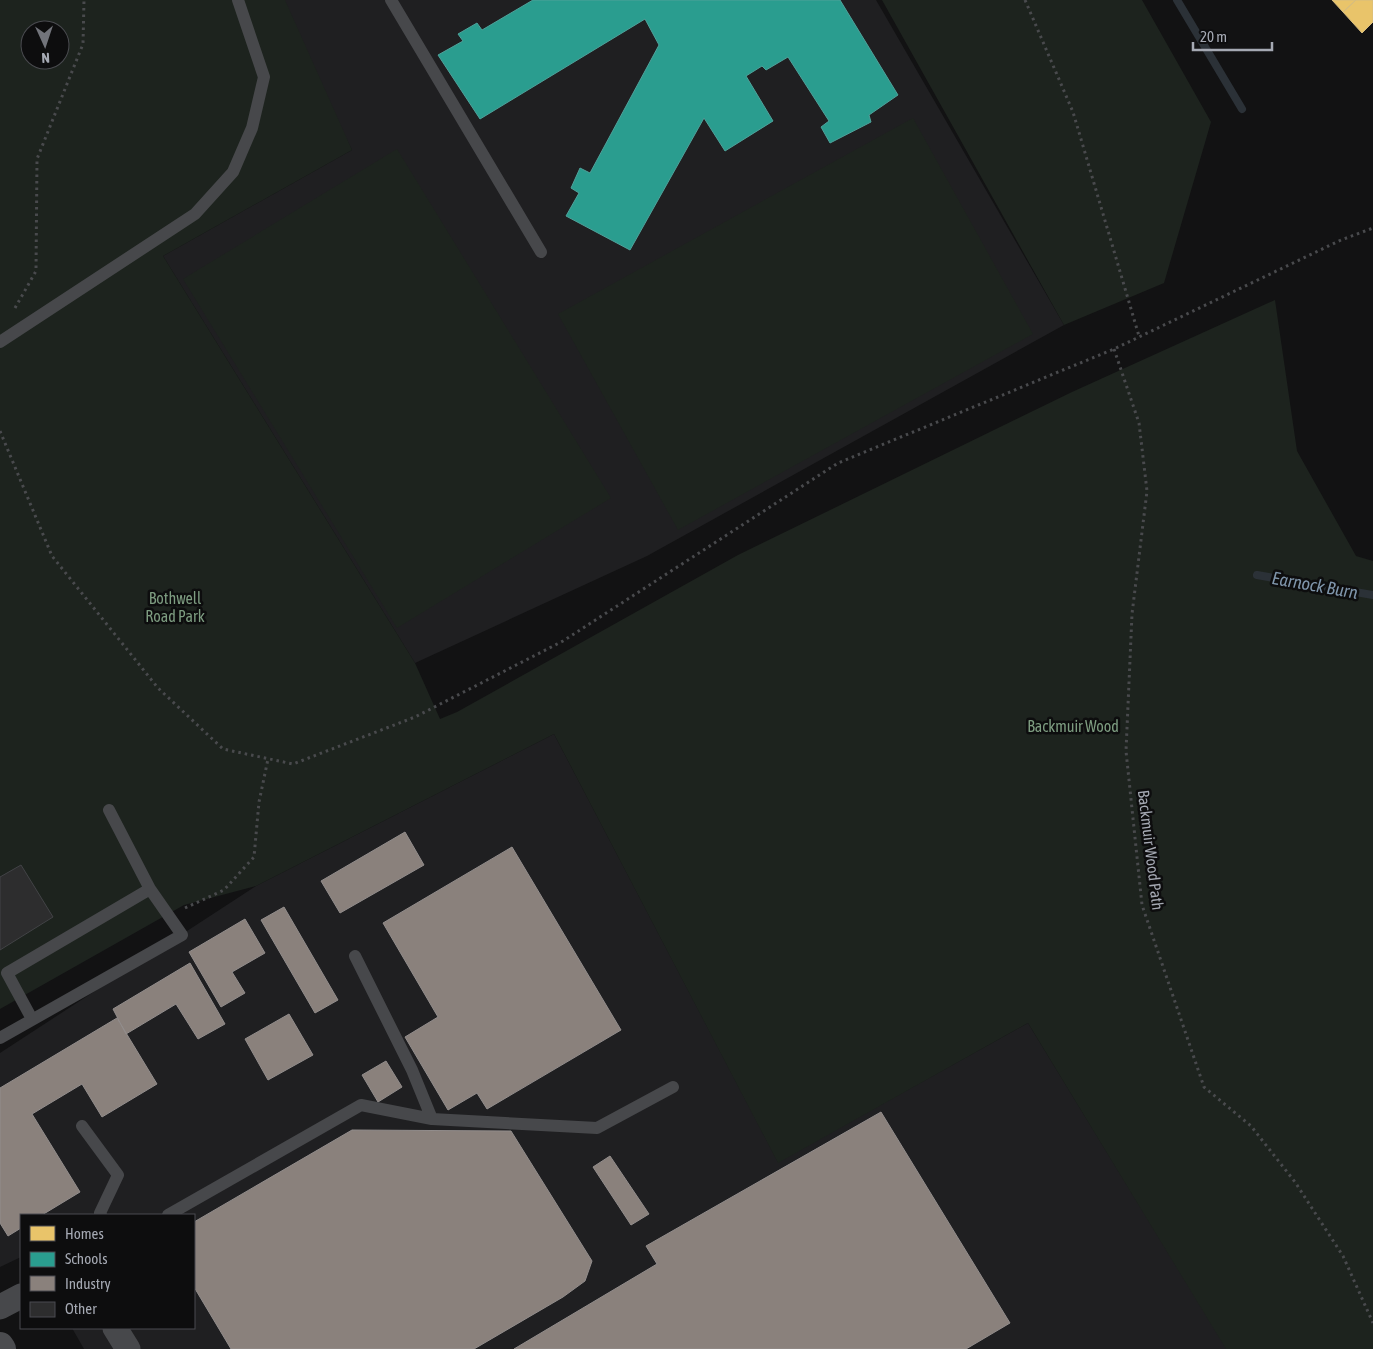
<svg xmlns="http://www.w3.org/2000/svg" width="1373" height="1349" font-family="'Asap Condensed',sans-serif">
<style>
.built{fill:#1f1f21}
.green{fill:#1d231e;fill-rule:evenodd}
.homes{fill:#e9c46a;stroke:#d5bc80}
.schools{fill:#2a9d8f;stroke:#4fa19a}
.industry{fill:#8a817c;stroke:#928d8c}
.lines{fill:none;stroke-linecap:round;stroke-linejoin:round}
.stream{stroke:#2b3137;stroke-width:8}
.building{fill:#2d2d2e;stroke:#424346}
.path{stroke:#494a4d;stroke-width:3;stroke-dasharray:2.5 4;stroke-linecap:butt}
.lane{stroke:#47484b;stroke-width:12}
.street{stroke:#47484b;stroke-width:25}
.secondary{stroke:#4b4c4f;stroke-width:28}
.labels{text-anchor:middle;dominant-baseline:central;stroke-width:5;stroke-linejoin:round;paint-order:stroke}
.park-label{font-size:16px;fill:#7d9c80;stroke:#0d0d0e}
.street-label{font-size:16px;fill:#a5a9b3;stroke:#0d0d0e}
.water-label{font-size:18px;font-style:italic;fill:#7f95ab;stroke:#0d0d0e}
</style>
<rect width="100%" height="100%" fill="#121213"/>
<path class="built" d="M 275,0 L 876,0 L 1064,325 L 647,556 L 415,663 L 163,256 L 352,150 Z
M 554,734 L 778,1162 L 1028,1023 L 1227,1349 L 84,1349 L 72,1328 L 194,1328 L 194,1215 L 21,1215 L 21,1257 L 0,1267 L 0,1053 L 256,886 Z"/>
<path class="green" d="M 0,0 L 285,0 L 352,150 L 163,256 L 415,663 L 440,719 L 457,712 L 738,555 L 1072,392 L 1275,300 L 1297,451 L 1356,556 L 1373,561 L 1373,1349 L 1226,1349 L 1028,1023 L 778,1163 L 554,734 L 256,886 L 184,905 L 0,1009 ZM 30,30 L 60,30 L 60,60 L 30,60 Z
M 882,0 L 1142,0 L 1211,122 L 1164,283 L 1064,325 Z
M 913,118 L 1033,334 L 678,530 L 558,314 Z
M 397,149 L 611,498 L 397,628 L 183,279 Z"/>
<path class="homes" d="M 1332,0 L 1356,0 L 1343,12 Z
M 1356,0 L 1373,0 L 1373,22 L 1362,33 L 1343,12 Z"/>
<path class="schools" d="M 533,0 L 840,0 L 898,95 L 869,115 L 871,122 L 830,143 L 821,127 L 829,121 L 788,57 L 766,70 L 762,66 L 746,76 L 773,121 L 725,151 L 704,118 L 630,250 L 566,216 L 579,193 L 571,188 L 580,168 L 590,173 L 659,45 L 645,19 L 480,119 L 438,55 L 463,41 L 458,34 L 477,23 L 482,30 Z"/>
<path class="industry" d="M 405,832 L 424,865 L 340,913 L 321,881 Z
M 512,847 L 621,1030 L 487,1109 L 477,1093 L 448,1110 L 405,1037 L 438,1017 L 383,923 Z
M 284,907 L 338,1000 L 315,1013 L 261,920 Z
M 245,919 L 265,953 L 232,972 L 245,993 L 221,1007 L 189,952 Z
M 190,963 L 225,1024 L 198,1039 L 176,1004 L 126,1034 L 113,1009 Z
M 289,1014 L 313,1055 L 268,1080 L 245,1039 Z
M 117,1018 L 157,1084 L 102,1117 L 82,1084 L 32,1114 L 80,1192 L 42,1215 L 21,1215 L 21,1228 L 8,1236 L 0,1223 L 0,1088 Z
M 386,1061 L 402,1087 L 378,1102 L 362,1075 Z
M 881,1112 L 1010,1323 L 966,1349 L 514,1349 L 657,1264 L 646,1246 Z
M 352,1130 L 511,1131 L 592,1261 L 585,1281 L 563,1297 L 474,1349 L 231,1349 L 194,1287 L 194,1222 Z
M 610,1156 L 649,1214 L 631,1225 L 593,1167 Z"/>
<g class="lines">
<path class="stream" d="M 1177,0 L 1242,109
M 1257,575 L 1373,595"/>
</g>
<path class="building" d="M 21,865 L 53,917 L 0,950 L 0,877 Z"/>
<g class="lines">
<path class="path" d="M 1025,0 L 1073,112 L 1139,336
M 15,308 L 36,271 L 37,159 L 83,44 L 84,0
M 1114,349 L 1139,423 L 1147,491 L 1132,614 L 1126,751 L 1142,905 L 1204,1087 L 1251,1126 L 1295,1182 L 1343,1256 L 1373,1323
M 0,431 L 52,556 L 158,688 L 223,749 L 293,764 L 415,717 L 563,641 L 838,463 L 1114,349 L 1341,240 L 1373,228
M 185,908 L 224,890 L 254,857 L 259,802 L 268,759"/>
<path class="lane" d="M 391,0 L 541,252
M 0,342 L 195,214 L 233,172 L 252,128 L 264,77 L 238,0
M 355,956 L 412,1070 L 432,1119
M 32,1019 L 7,973 L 150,889 L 109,810
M 0,1038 L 182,935 L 150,889
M 82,1126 L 118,1175 L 100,1213 L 101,1215
M 168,1215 L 361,1105 L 432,1119 L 597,1128 L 673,1087"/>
<path class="street" d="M 0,1307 L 21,1296
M 115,1328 L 128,1349"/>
<path class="secondary" d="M 0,1346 L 2,1349"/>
</g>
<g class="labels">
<g class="park-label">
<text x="175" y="598">Bothwell<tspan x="175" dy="18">Road Park</tspan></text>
<text x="1073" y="726">Backmuir Wood</text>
</g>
<g class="street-label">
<text transform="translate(1151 850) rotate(83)">Backmuir Wood Path</text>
</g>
<g class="water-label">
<text transform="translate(1315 585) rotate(10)">Earnock Burn</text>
</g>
</g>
<rect x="20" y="1214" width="175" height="115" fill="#0d0d0e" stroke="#4a4b50"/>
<rect x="30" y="1226" width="25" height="15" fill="#e9c46a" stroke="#4a4b50"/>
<text x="65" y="1239" font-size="15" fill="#a5a9b3">Homes</text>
<rect x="30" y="1252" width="25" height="15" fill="#2a9d8f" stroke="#4a4b50"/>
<text x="65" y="1264" font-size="15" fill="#a5a9b3">Schools</text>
<rect x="30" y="1276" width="25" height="15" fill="#8a817c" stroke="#4a4b50"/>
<text x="65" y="1289" font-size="15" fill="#a5a9b3">Industry</text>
<rect x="30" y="1302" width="25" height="15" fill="#2d2d2e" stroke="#4a4b50"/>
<text x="65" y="1314" font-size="15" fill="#a5a9b3">Other</text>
<g transform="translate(45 45) rotate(177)"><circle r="24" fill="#0d0d0e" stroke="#4a4b50"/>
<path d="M0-4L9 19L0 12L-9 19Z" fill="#72747b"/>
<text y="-8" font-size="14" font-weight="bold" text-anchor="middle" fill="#a5a9b3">N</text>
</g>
<path d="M1193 42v8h79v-8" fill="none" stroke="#a5a9b3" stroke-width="2.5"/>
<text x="1200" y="42" font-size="15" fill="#a5a9b3" stroke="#0d0d0e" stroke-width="4" paint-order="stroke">20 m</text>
</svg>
